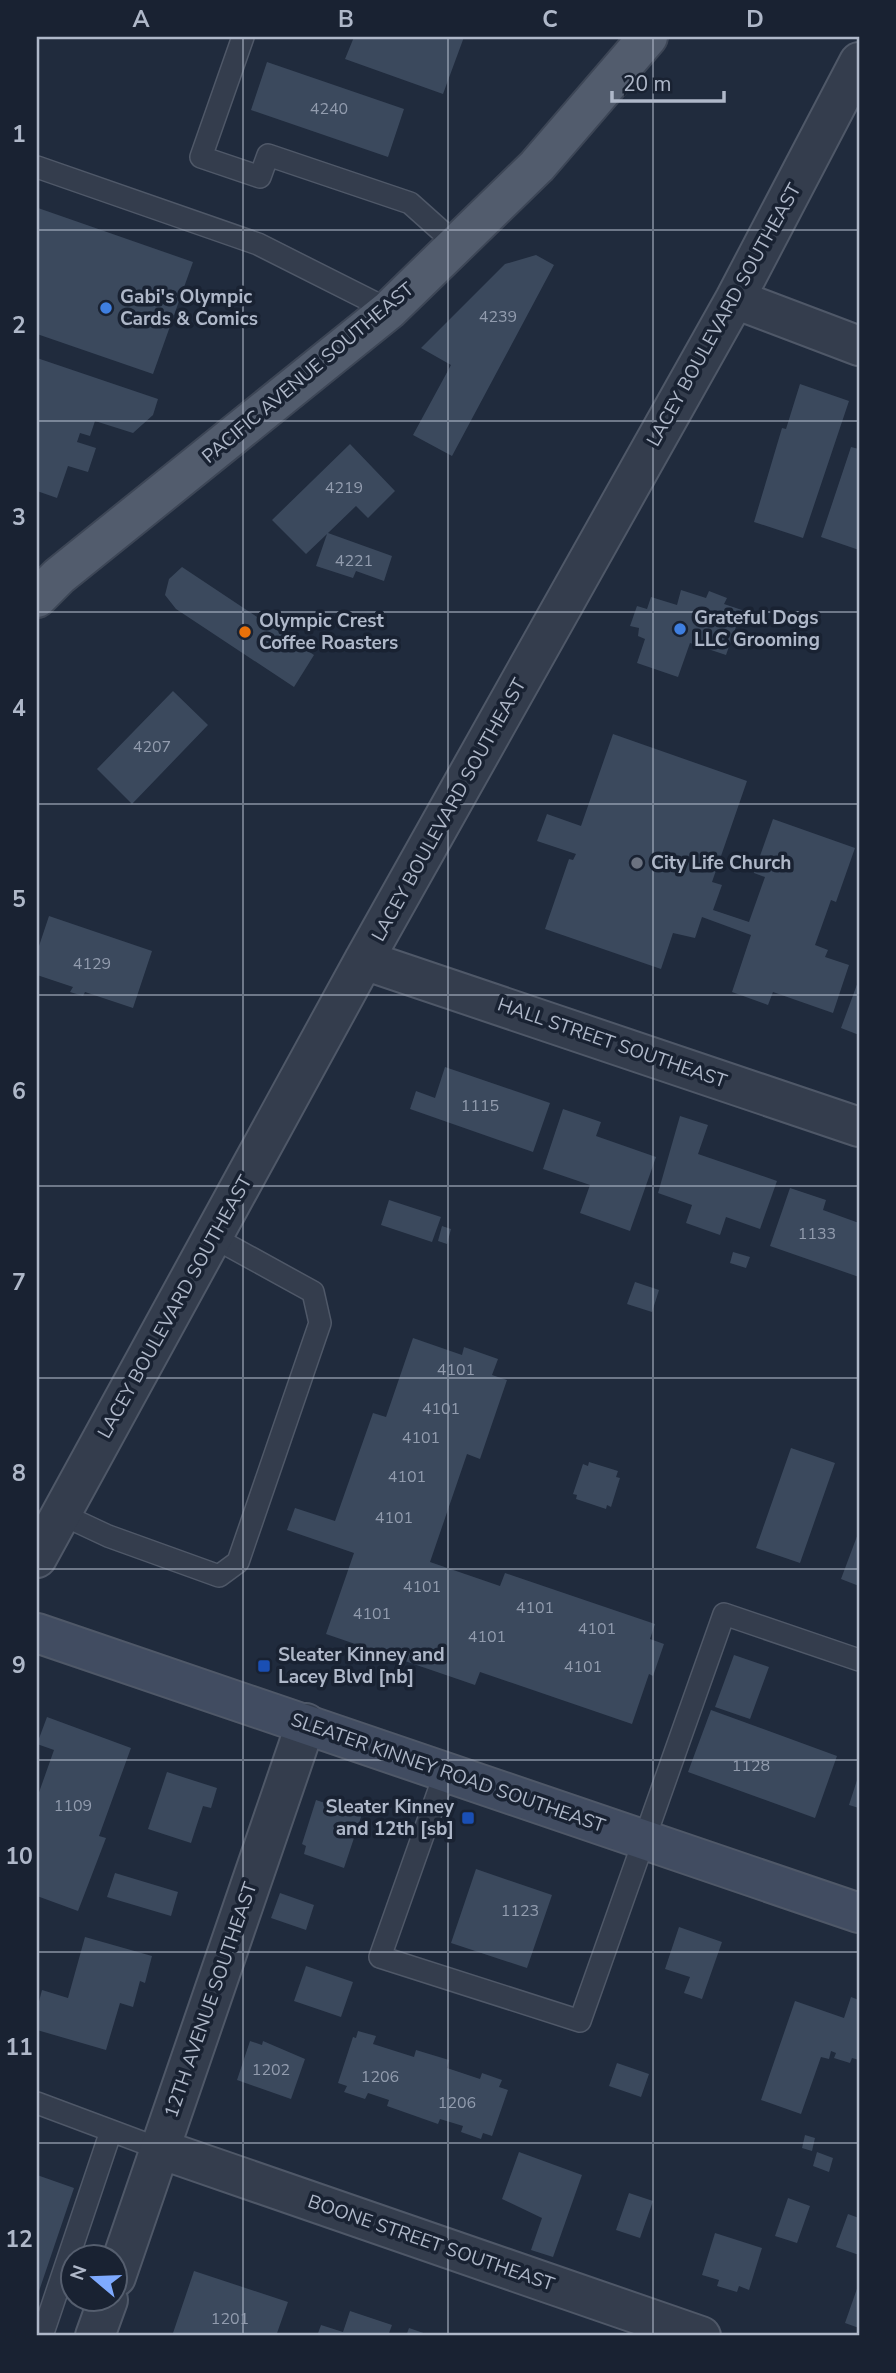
<svg xmlns="http://www.w3.org/2000/svg" width="896" height="2373" font-family="'Nunito Sans',sans-serif">
<style>
.building{fill:#3b495d}
.lines{fill:none;stroke-linecap:round;stroke-linejoin:round}
.lane-casing{stroke:#4f5868;stroke-width:24}
.street-casing{stroke:#4f5868;stroke-width:42}
.secondary-casing{stroke:#4f5868;stroke-width:42}
.primary-casing{stroke:#3d4656;stroke-width:42}
.lane{stroke:#343d4d;stroke-width:21}
.street{stroke:#343d4d;stroke-width:38}
.secondary{stroke:#414c61;stroke-width:38}
.primary{stroke:#525c6d;stroke-width:38}
.grid{fill:none;stroke:#afb8c9;stroke-width:2;stroke-opacity:0.55}
.shop-dot{fill:#3f7fe0;stroke:#192232;stroke-width:2.5}
.food-dot{fill:#e8710a;stroke:#192232;stroke-width:2.5}
.worship-dot{fill:#6b7280;stroke:#192232;stroke-width:2.5}
.transit-dot{fill:#1a4fb4;stroke:#192232;stroke-width:2.5}
.labels{text-anchor:middle;dominant-baseline:central;stroke-width:7;stroke-linejoin:round;paint-order:stroke}
.number-label{font-size:16px;fill:#929cae}
.poi-label{font-size:19px;font-weight:bold;fill:#afb8c9;stroke:#192232;text-anchor:start}
.street-label{font-size:19px;fill:#afb8c9;stroke:#192232}
.neatline{fill:none;stroke:#afb8c9;stroke-width:2.5}
.grid-label{font-size:23px;text-anchor:middle;font-weight:bold;fill:#afb8c9}
</style>
<rect width="100%" height="100%" fill="#202b3d"/>
<path class="building" d="M 354,37 L 464,37 L 443,94 L 345,59 Z
M 267,62 L 404,109 L 388,157 L 251,110 Z
M 38,208 L 193,262 L 153,374 L 37,334 Z
M 536,255 L 554,265 L 452,456 L 413,435 L 451,365 L 421,348 L 505,264 Z
M 37,358 L 158,399 L 153,415 L 133,433 L 95,421 L 90,436 L 80,433 L 77,442 L 96,448 L 88,472 L 68,466 L 57,498 L 37,491 Z
M 800,384 L 849,401 L 803,538 L 754,522 L 782,428 L 786,429 Z
M 350,444 L 395,491 L 368,518 L 356,506 L 328,533 L 392,556 L 384,581 L 356,571 L 353,578 L 316,566 L 327,534 L 306,554 L 272,520 Z
M 851,447 L 859,449 L 859,550 L 821,537 Z
M 182,567 L 314,655 L 294,687 L 176,609 L 165,595 L 169,579 Z
M 681,590 L 706,598 L 709,591 L 727,598 L 724,604 L 742,610 L 726,655 L 690,643 L 678,677 L 637,663 L 645,639 L 638,636 L 639,628 L 630,626 L 637,606 L 647,609 L 651,597 L 677,605 Z
M 173,691 L 208,725 L 132,804 L 97,769 Z
M 613,734 L 747,781 L 712,882 L 722,885 L 713,910 L 749,922 L 765,877 L 754,873 L 773,819 L 855,848 L 836,902 L 831,900 L 815,945 L 828,950 L 825,957 L 849,965 L 833,1013 L 773,992 L 768,1005 L 732,992 L 751,935 L 702,917 L 695,938 L 673,933 L 661,969 L 545,929 L 569,859 L 573,860 L 576,854 L 537,841 L 547,814 L 581,826 Z
M 49,916 L 152,951 L 133,1008 L 85,992 L 83,996 L 70,992 L 73,987 L 37,975 L 37,952 Z
M 859,979 L 859,1035 L 841,1028 Z
M 445,1067 L 550,1103 L 533,1152 L 410,1109 L 416,1091 L 435,1098 Z
M 563,1109 L 601,1122 L 596,1136 L 656,1157 L 630,1231 L 580,1213 L 590,1185 L 543,1169 Z
M 680,1116 L 708,1125 L 698,1154 L 777,1181 L 760,1229 L 726,1217 L 720,1235 L 686,1223 L 692,1205 L 658,1193 Z
M 790,1188 L 826,1200 L 823,1210 L 859,1223 L 859,1277 L 770,1246 Z
M 389,1200 L 441,1217 L 432,1242 L 381,1225 Z
M 442,1226 L 451,1229 L 447,1244 L 438,1241 Z
M 733,1252 L 750,1257 L 746,1268 L 730,1263 Z
M 635,1282 L 659,1290 L 652,1312 L 627,1304 Z
M 413,1338 L 462,1355 L 464,1347 L 498,1359 L 492,1375 L 507,1380 L 480,1459 L 467,1454 L 430,1562 L 500,1586 L 505,1573 L 655,1624 L 650,1639 L 664,1644 L 653,1676 L 649,1674 L 632,1724 L 480,1672 L 475,1685 L 326,1634 L 354,1553 L 287,1530 L 295,1508 L 335,1521 L 373,1413 L 386,1417 Z
M 791,1448 L 835,1463 L 800,1563 L 756,1548 Z
M 589,1462 L 618,1471 L 616,1477 L 620,1478 L 611,1507 L 607,1505 L 606,1509 L 576,1499 L 577,1495 L 573,1494 L 583,1464 L 588,1466 Z
M 859,1531 L 859,1586 L 841,1579 Z
M 734,1655 L 769,1667 L 750,1719 L 715,1707 Z
M 711,1710 L 837,1756 L 815,1818 L 688,1772 Z
M 47,1717 L 131,1748 L 99,1836 L 106,1838 L 78,1911 L 37,1896 L 37,1798 L 54,1750 L 37,1744 Z
M 167,1772 L 217,1788 L 211,1808 L 203,1806 L 191,1843 L 148,1829 Z
M 859,1774 L 859,1808 L 849,1805 Z
M 316,1800 L 331,1805 L 333,1801 L 363,1811 L 344,1868 L 304,1854 L 306,1846 L 302,1844 Z
M 476,1869 L 552,1895 L 527,1968 L 451,1943 Z
M 115,1873 L 178,1892 L 171,1916 L 107,1897 Z
M 280,1893 L 314,1905 L 306,1930 L 271,1918 Z
M 679,1927 L 722,1942 L 702,1999 L 684,1993 L 690,1977 L 665,1969 Z
M 85,1937 L 152,1956 L 145,1983 L 140,1981 L 133,2007 L 120,2003 L 106,2050 L 37,2030 L 37,2009 L 42,1990 L 68,1998 Z
M 306,1966 L 353,1982 L 341,2017 L 294,2001 Z
M 851,1997 L 859,2000 L 859,2060 L 852,2058 L 850,2063 L 834,2058 L 836,2053 L 831,2051 L 829,2059 L 821,2057 L 801,2114 L 761,2100 L 795,2001 L 844,2018 Z
M 358,2031 L 376,2036 L 373,2044 L 414,2057 L 416,2050 L 449,2060 L 447,2068 L 480,2079 L 482,2073 L 502,2080 L 499,2087 L 508,2090 L 492,2136 L 483,2133 L 481,2139 L 461,2132 L 463,2126 L 440,2119 L 438,2124 L 387,2106 L 389,2100 L 368,2093 L 365,2099 L 344,2092 L 347,2086 L 338,2083 L 353,2037 L 356,2038 Z
M 250,2041 L 262,2045 L 263,2041 L 305,2059 L 291,2099 L 237,2080 Z
M 617,2063 L 649,2074 L 641,2097 L 609,2086 Z
M 805,2135 L 815,2138 L 812,2151 L 802,2148 Z
M 519,2152 L 582,2175 L 553,2257 L 531,2250 L 542,2218 L 502,2199 Z
M 817,2152 L 833,2158 L 829,2172 L 813,2166 Z
M 37,2175 L 74,2188 L 37,2297 Z
M 629,2193 L 653,2201 L 640,2238 L 616,2230 Z
M 788,2198 L 810,2206 L 797,2243 L 775,2236 Z
M 848,2214 L 859,2218 L 859,2255 L 836,2247 Z
M 715,2233 L 762,2248 L 749,2290 L 739,2286 L 737,2292 L 717,2286 L 719,2280 L 702,2275 Z
M 194,2271 L 288,2302 L 276,2336 L 172,2336 Z
M 859,2283 L 859,2328 L 845,2323 Z
M 350,2311 L 392,2325 L 388,2336 L 317,2336 L 321,2325 L 343,2332 Z
M 409,2328 L 432,2336 L 406,2336 Z"/>
<g class="lines">
<defs>
<path id="lane" d="M 243,37 L 201,157 L 260,177 L 268,155 L 410,203 L 457,245
M 37,167 L 258,244 L 389,310
M 61,1514 L 108,1536 L 219,1576 L 238,1562 L 320,1323 L 313,1292 L 213,1237
M 445,1773 L 380,1957 L 580,2021 L 724,1614 L 859,1660
M 37,2103 L 160,2149
M 42,2336 L 111,2131"/>
<path id="street" d="M 735,299 L 859,346
M 364,960 L 859,1127
M 37,1558 L 364,960 L 735,299 L 859,62
M 160,2149 L 701,2336
M 116,2277 L 306,1723
M 95,2336 L 108,2300"/>
<path id="secondary" d="M 37,1633 L 859,1913"/>
<path id="primary" d="M 37,598 L 59,576 L 389,310 L 537,166 L 648,37"/>
</defs>
<use href="#lane" class="lane-casing"/>
<use href="#street" class="street-casing"/>
<use href="#secondary" class="secondary-casing"/>
<use href="#primary" class="primary-casing"/>
<use href="#lane" class="lane"/>
<use href="#street" class="street"/>
<use href="#secondary" class="secondary"/>
<use href="#primary" class="primary"/>
</g>
<path class="grid" d="M 243,37 L 243,2336M 448,37 L 448,2336M 653,37 L 653,2336M 37,230 L 859,230M 37,421 L 859,421M 37,612 L 859,612M 37,804 L 859,804M 37,995 L 859,995M 37,1186 L 859,1186M 37,1378 L 859,1378M 37,1569 L 859,1569M 37,1760 L 859,1760M 37,1952 L 859,1952M 37,2143 L 859,2143"/>
<g class="shop-dot">
<circle cx="106" cy="308" r="7"/>
<circle cx="680" cy="629" r="7"/>
</g>
<circle class="food-dot" cx="245" cy="632" r="7"/>
<circle class="worship-dot" cx="637" cy="863" r="7"/>
<g class="transit-dot">
<rect x="257" y="1659" width="14" height="14" rx="3.5"/>
<rect x="461" y="1811" width="14" height="14" rx="3.5"/>
</g>
<g class="labels">
<g class="number-label">
<text x="329" y="109">4240</text>
<text x="498" y="317">4239</text>
<text x="344" y="488">4219</text>
<text x="354" y="561">4221</text>
<text x="152" y="747">4207</text>
<text x="92" y="964">4129</text>
<text x="480" y="1106">1115</text>
<text x="817" y="1234">1133</text>
<text x="456" y="1370">4101</text>
<text x="441" y="1409">4101</text>
<text x="421" y="1438">4101</text>
<text x="407" y="1477">4101</text>
<text x="394" y="1518">4101</text>
<text x="422" y="1587">4101</text>
<text x="535" y="1608">4101</text>
<text x="372" y="1614">4101</text>
<text x="597" y="1629">4101</text>
<text x="487" y="1637">4101</text>
<text x="583" y="1667">4101</text>
<text x="751" y="1766">1128</text>
<text x="73" y="1806">1109</text>
<text x="520" y="1911">1123</text>
<text x="271" y="2070">1202</text>
<text x="380" y="2077">1206</text>
<text x="457" y="2103">1206</text>
<text x="230" y="2319">1201</text>
</g>
<g class="poi-label">
<text x="120" y="297">Gabi's Olympic<tspan x="120" dy="22">Cards &amp; Comics</tspan></text>
<text x="694" y="618">Grateful Dogs<tspan x="694" dy="22">LLC Grooming</tspan></text>
<text x="259" y="621">Olympic Crest<tspan x="259" dy="22">Coffee Roasters</tspan></text>
<text x="651" y="863">City Life Church</text>
<text x="278" y="1655">Sleater Kinney and<tspan x="278" dy="22">Lacey Blvd [nb]</tspan></text>
<text x="454" y="1807" text-anchor="end">Sleater Kinney<tspan x="454" dy="22">and 12th [sb]</tspan></text>
</g>
<g class="street-label">
<text transform="translate(724 315) rotate(-61)">LACEY BOULEVARD SOUTHEAST</text>
<text transform="translate(308 373) rotate(-40)">PACIFIC AVENUE SOUTHEAST</text>
<text transform="translate(449 810) rotate(-61)">LACEY BOULEVARD SOUTHEAST</text>
<text transform="translate(612 1043) rotate(19)">HALL STREET SOUTHEAST</text>
<text transform="translate(175 1307) rotate(-61)">LACEY BOULEVARD SOUTHEAST</text>
<text transform="translate(448 1773) rotate(19)">SLEATER KINNEY ROAD SOUTHEAST</text>
<text transform="translate(211 2000) rotate(-71)">12TH AVENUE SOUTHEAST</text>
<text transform="translate(431 2243) rotate(19)">BOONE STREET SOUTHEAST</text>
</g>
</g>
<rect width="896" height="2373" fill="none" stroke="#192232" stroke-width="77"/>
<g transform="translate(94 2278) rotate(289)"><circle r="33" fill="#192232" stroke="#555e6e" stroke-width="2"/>
<path d="M0-5L12 26L0 18L-12 26Z" fill="#7eaaff"/>
<text y="-10" font-size="19" font-weight="bold" text-anchor="middle" fill="#afb8c9">N</text>
</g>
<path d="M612 91v10h112v-10" fill="none" stroke="#afb8c9" stroke-width="3.5"/>
<text x="623" y="91" font-size="21" fill="#afb8c9" stroke="#192232" stroke-width="5" paint-order="stroke">20 m</text>
<rect x="38" y="38" width="820" height="2296" class="neatline"/>
<g class="grid-label">
<text x="141" y="27">A</text>
<text x="346" y="27">B</text>
<text x="550" y="27">C</text>
<text x="755" y="27">D</text>
<text x="19" y="142">1</text>
<text x="19" y="333">2</text>
<text x="19" y="525">3</text>
<text x="19" y="716">4</text>
<text x="19" y="907">5</text>
<text x="19" y="1099">6</text>
<text x="19" y="1290">7</text>
<text x="19" y="1481">8</text>
<text x="19" y="1673">9</text>
<text x="19" y="1864">10</text>
<text x="19" y="2055">11</text>
<text x="19" y="2247">12</text>
</g>
</svg>
